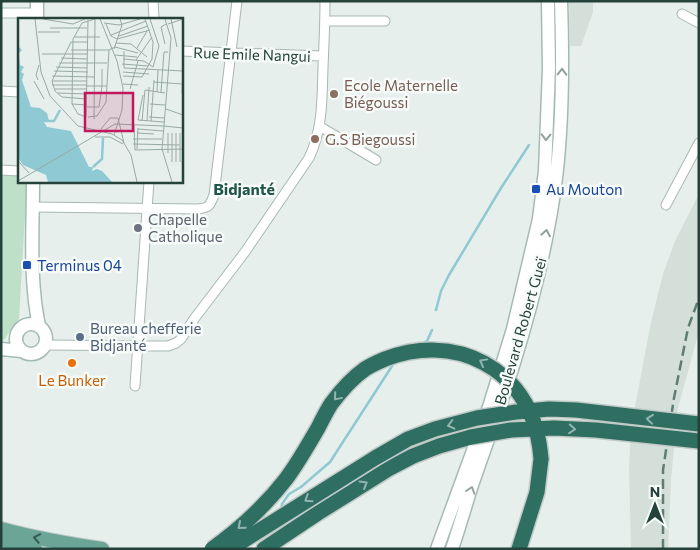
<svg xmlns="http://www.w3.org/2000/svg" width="700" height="550" font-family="Commissioner,sans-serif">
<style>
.built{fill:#d4dfda}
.green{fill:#bfe0c8}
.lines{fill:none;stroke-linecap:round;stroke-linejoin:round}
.stream{stroke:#8ec9d4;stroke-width:2.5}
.street-casing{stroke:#a8b8b2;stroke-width:11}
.secondary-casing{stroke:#a4bbb3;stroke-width:15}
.primary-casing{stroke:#c2cac8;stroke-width:16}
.highway-casing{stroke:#c2cac8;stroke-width:18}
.street{stroke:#fff;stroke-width:9}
.secondary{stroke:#fff;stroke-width:12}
.primary{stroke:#6aa596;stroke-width:14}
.highway{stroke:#2f6f62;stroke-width:15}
.rail{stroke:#5f7d75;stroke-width:2.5;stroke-dasharray:10 5;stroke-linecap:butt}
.highway-bridge-casing{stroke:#c2cac8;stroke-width:18;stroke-linecap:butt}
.highway-bridge{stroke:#2f6f62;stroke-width:15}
.oneway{stroke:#92a09c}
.oneway2{stroke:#93b5ae}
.oneway3{stroke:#365b51}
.education-dot{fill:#8d6e63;stroke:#f7fbf9;stroke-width:2}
.transit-dot{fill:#1a4fb4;stroke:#f7fbf9;stroke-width:2}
.worship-dot{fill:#6b7280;stroke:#f7fbf9;stroke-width:2}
.service-dot{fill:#5c6f8a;stroke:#f7fbf9;stroke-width:2}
.food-dot{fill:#e8710a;stroke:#f7fbf9;stroke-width:2}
.labels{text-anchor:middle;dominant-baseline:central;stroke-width:5;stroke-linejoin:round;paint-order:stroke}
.street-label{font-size:15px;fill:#24423a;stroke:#f7fbf9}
.education-label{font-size:15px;fill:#785e54;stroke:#f7fbf9;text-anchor:start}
.transit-label{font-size:15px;fill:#164399;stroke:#f7fbf9;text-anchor:start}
.worship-label{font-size:15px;fill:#5b616d;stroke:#f7fbf9;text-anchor:start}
.service-label{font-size:15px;fill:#4e5e75;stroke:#f7fbf9;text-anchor:start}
.food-label{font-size:15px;fill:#c56008;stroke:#f7fbf9}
.neighbourhood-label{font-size:16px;font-weight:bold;fill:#1f5548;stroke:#f7fbf9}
.inset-river{fill:none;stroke:#8ec9d4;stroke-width:2.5}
.inset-road{fill:none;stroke:#98aaa4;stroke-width:1}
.view{fill:#c2185b;fill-opacity:0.15;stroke:#c2185b;stroke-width:2.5}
.inset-edge{fill:none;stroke:#24423a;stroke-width:2.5}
</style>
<rect width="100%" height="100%" fill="#e6efeb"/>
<path class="built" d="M 569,1 L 593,1 L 593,12 L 581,46 L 570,46 Z
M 699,194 L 699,331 L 678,408 L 671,479 L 668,549 L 631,549 L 629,468 L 631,428 L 651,322 L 663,274 L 675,241 Z"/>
<path class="green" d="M 1,175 L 19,176 L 19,181 L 27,181 L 19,319 L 4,340 L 1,340 Z"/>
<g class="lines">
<path class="stream" d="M 436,310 L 441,291 L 449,275 L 501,188 L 529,145
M 421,344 L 427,341 L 432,330
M 281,511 L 282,504 L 289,494 L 301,487 L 330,462 L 394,363"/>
<defs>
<path id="street" d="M 153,1 L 154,19
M 1,13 L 37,13
M 682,14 L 699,23
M 325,21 L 385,21
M 181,51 L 323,56
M 1,91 L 19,92
M 319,126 L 376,160
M 1,170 L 19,171
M 666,205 L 699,143
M 33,207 L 197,209 C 209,208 210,206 214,195 L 237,1
M 45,345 L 168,346 L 176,343 L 181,339 L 194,319 L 245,252 L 309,158 C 323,129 322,98 323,67 C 324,45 325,23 325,1
M 135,386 L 149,181"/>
<path id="secondary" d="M 37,1 L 37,19
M 33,181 C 33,229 29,279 39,326
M16 339a15 15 0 1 1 30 0a15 15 0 1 1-30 0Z
M 1,349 L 22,351
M 437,549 L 490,404 L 513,329 L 539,219 L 545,171 L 549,68 L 548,1
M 452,549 C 459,528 465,508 471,488 C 485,447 500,407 513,366 C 532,305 548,242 556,178 C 563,120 563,60 561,1"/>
<path id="primary" d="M 1,529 C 34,538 68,544 102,549
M 1,540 L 35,549"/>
<path id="highway" d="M 264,549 L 318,513 L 390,468 L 413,456 L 439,446 L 471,437
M 519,549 L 537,492 L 541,459"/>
</defs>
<use href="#street" class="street-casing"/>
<use href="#secondary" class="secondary-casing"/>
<use href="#primary" class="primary-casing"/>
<use href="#highway" class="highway-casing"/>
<use href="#street" class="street"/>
<use href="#secondary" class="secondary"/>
<use href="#primary" class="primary"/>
<use href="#highway" class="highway"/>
<path class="rail" d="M 663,549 L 663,470 L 674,398 L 688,328 L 699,298"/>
<defs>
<path id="highway-bridge" d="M 471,437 L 511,430 L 554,428 L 596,430 L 699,441
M 212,549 C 240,529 265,506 286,479 C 298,463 308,445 318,428 C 322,420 326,412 331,404 C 340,392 352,378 365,369 C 371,365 378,362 385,359 C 417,347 453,346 484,363 C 521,383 538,418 541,459
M 230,549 L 375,458 L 408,439 L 435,429 L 477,418 L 516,412 L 549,409 L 576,410 L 699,424"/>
</defs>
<use href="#highway-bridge" class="highway-bridge-casing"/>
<use href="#highway-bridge" class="highway-bridge"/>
</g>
<defs><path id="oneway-chevron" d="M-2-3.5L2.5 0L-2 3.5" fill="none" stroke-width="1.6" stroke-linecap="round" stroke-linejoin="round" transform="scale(1.25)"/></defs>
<g class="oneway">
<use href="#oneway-chevron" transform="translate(562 72) rotate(-89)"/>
<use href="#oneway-chevron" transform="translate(546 137) rotate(92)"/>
<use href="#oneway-chevron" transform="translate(546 233) rotate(-80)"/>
<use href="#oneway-chevron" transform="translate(471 490) rotate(-72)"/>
</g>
<g class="oneway2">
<use href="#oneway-chevron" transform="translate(483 362) rotate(-151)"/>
<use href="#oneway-chevron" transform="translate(337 397) rotate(130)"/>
<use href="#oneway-chevron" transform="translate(650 419) rotate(-174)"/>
<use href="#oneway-chevron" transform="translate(451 425) rotate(166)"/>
<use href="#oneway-chevron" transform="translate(572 429) rotate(4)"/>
<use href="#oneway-chevron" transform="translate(364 484) rotate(-31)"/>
<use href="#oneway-chevron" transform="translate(308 499) rotate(147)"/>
<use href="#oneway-chevron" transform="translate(241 526) rotate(139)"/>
</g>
<use class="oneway3" href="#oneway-chevron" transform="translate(37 538) rotate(-169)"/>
<g class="education-dot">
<circle cx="334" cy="94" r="5"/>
<circle cx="315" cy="139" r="5"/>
</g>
<g class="transit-dot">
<rect x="531" y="184" width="10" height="10" rx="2.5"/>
<rect x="22" y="260" width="10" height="10" rx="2.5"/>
</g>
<circle class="worship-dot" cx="138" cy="228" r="5"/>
<circle class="service-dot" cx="80" cy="337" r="5"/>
<circle class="food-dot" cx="72" cy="363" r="5"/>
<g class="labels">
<g class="street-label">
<text transform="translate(252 54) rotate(2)">Rue Emile Nangui</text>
<text transform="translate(520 331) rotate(-74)">Boulevard Robert Gueï</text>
</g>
<g class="education-label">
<text x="344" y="85">Ecole Maternelle<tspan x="344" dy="17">Biégoussi</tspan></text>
<text x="325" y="139">G.S Biegoussi</text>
</g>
<g class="transit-label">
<text x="546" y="189">Au Mouton</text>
<text x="37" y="265">Terminus 04</text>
</g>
<g class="worship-label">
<text x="148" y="219">Chapelle<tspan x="148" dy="17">Catholique</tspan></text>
</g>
<g class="service-label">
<text x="90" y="328">Bureau chefferie<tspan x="90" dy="17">Bidjanté</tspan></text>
</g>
<g class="food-label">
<text x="72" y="380">Le Bunker</text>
</g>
<g class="neighbourhood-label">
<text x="244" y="188">Bidjanté</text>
</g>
</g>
<g transform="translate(18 18)">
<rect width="165" height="165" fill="#e6efeb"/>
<path d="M 0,28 L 4,32 L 1,35 L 2,47 L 6,49 L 3,54 L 6,56 L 4,62 L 13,89 L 22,90 L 29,95 L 31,103 L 26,104 L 29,109 L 53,113 L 71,149 L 75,149 L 74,153 L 79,151 L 84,153 L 94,164 L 30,164 L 28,157 L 5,147 L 1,141 Z" fill="#8ec9d4"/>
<path class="inset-river" d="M 27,103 L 36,103 L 42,92M 75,149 L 84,141 L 85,120"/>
<path class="inset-road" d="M 17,1 L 23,54 L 32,78 L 60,108 L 94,116 L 104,122 L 113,137 L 119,164M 25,1 L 55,6 L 67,1M 82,1 L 99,43 L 105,70 L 104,92 L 96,117M 153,1 L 159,29M 86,5 L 101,7 L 122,1M 88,6 L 93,18 L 99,21 L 132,12M 150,6 L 165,1M 32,10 L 69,10M 20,14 L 42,14M 93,17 L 128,3M 101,18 L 130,8M 56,19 L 82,19M 69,24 L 53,24 L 34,63 L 37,73 L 44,79 L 69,81M 98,25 L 113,26 L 129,39M 147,26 L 143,9 L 148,6M 97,29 L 120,35M 119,30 L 129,13M 96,31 L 104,7 L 102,1M 53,32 L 91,32 L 97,29M 106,33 L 106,50 L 165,53M 24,36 L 69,36M 97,37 L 119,39M 43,40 L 69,41M 105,41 L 126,43 L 135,49 L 141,28 L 132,1M 118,42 L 134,19M 41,45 L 89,45M 104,46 L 130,48M 38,49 L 69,50M 36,53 L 70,54M 105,54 L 131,56M 34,58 L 76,59M 105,58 L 124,59 L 134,41 L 135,24 L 127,1M 20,62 L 18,57 L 21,47M 16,63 L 26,81M 34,63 L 69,63M 136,64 L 165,66M 105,66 L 120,67M 34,67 L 69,67M 69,68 L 89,68M 84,68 L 84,51M 37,71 L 69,71M 112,71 L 120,43M 139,74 L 140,52M 143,74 L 146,34 L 150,34M 40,75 L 69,76M 164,75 L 165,58M 125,77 L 120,102 L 146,104M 54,86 L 69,87M 132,86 L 147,87M 69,89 L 81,89 L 84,68M 148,91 L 165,97M 68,99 L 60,96 L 54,86 L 55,21 L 64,5 L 77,1 L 76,101M 68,99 L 70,2M 70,99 L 79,98 L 88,84 L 91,32M 131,99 L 146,100M 124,103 L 127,72 L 147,75M 129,103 L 131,69M 133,103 L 136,62M 116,107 L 117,132 L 165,131M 146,108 L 153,20 L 147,1M 83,111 L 92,100 L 100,100 L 106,125M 120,111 L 145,113M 119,115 L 136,116M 77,119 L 92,119 L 105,126M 115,121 L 144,121M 115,126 L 162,127M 119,131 L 120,110M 150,135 L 150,115M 0,143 L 11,155M 154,144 L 154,115M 158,144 L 158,115M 162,144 L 162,115M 0,163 L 97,106 L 146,108M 154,164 L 144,131 L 146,108 L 165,110"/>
<path class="view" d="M 67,75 L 115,75 L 115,113 L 67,113 Z"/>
<rect width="165" height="165" class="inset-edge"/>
</g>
<rect width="700" height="550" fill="none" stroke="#24423a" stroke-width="5"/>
<g transform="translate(655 505)" stroke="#f7fbf9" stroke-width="4" paint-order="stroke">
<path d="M0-4L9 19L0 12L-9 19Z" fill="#24423a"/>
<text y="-8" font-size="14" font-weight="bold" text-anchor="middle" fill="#24423a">N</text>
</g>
</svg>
